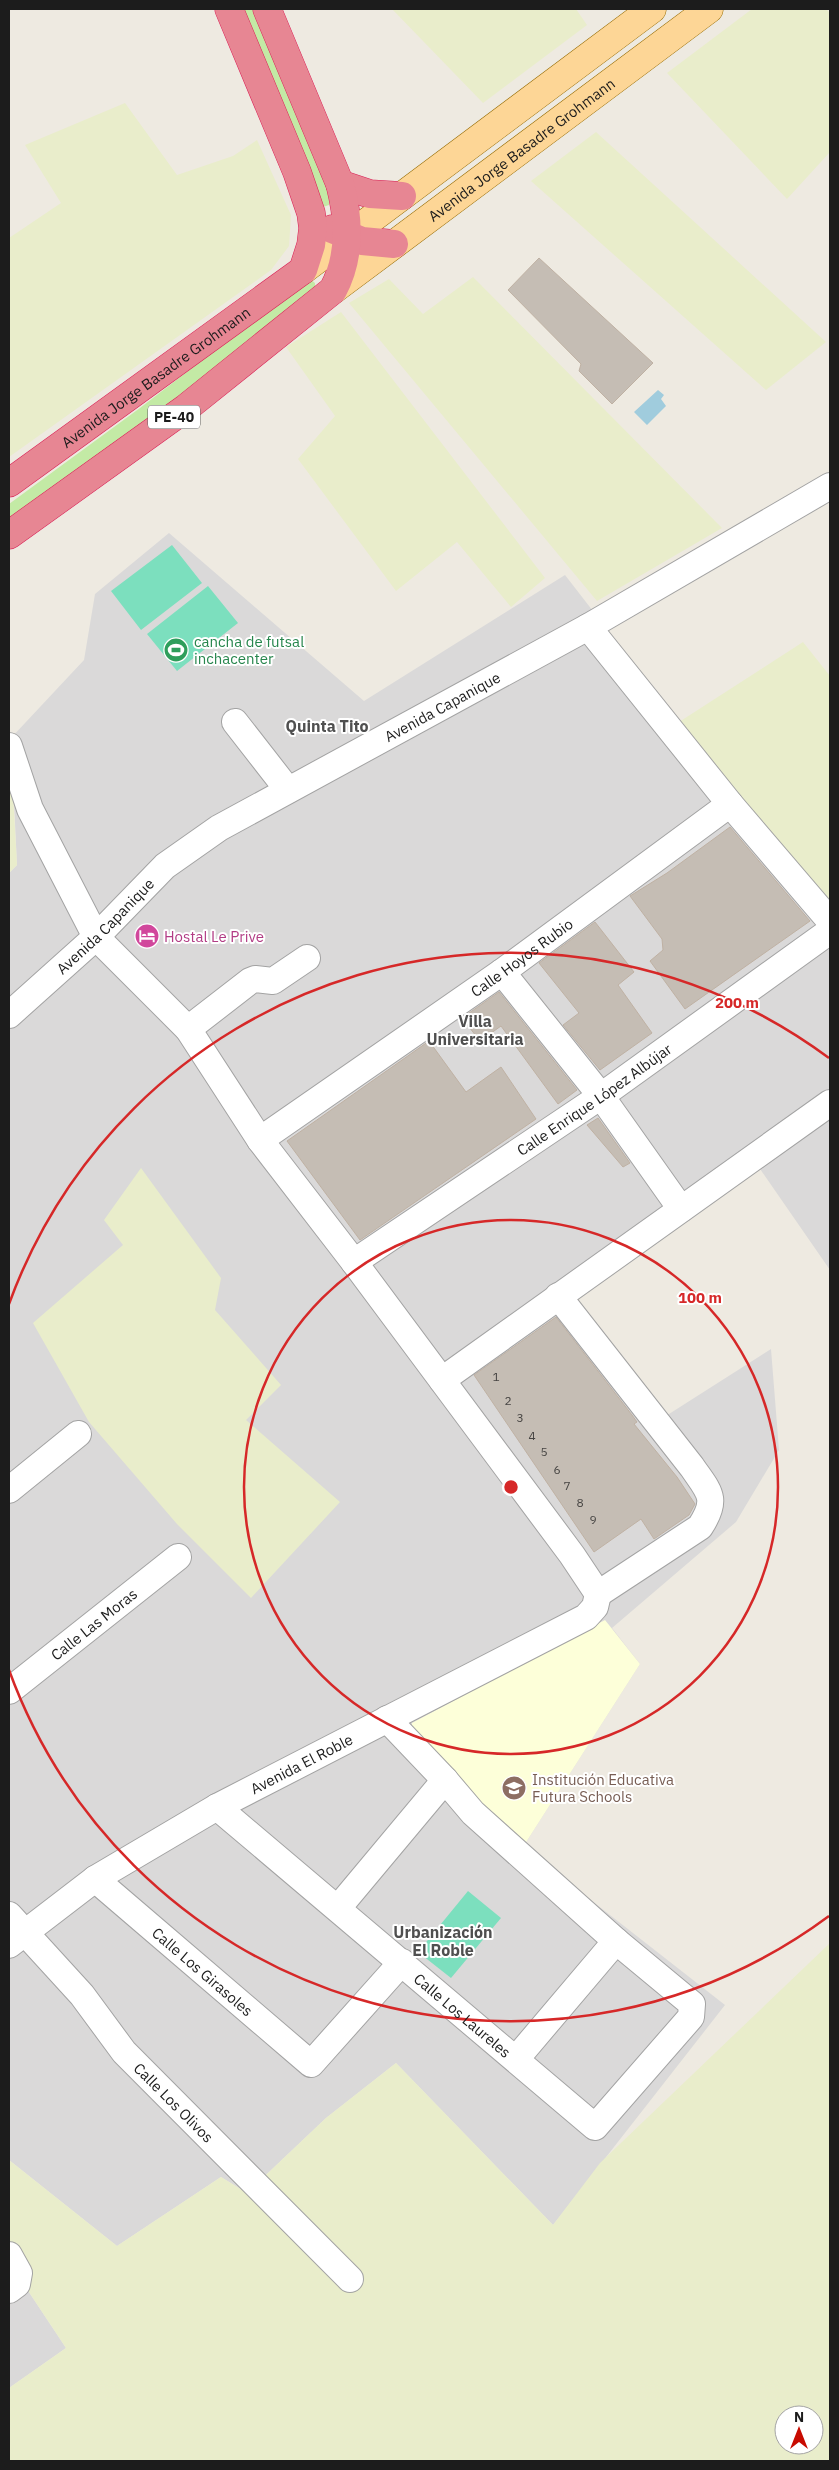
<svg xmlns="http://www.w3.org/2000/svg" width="839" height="2470" font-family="'IBM Plex Sans',sans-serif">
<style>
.residential{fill:#dad9d9}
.education{fill:#fdffd9}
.farmland{fill:#e9edcb;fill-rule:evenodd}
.grass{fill:#c3eaa5}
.pitch{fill:#7cdfbe}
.water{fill:#a0ccdd}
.building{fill:#c5bdb4;stroke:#bfb1a3}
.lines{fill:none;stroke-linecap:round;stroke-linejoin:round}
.minor-casing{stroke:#a3a3a3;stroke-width:28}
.major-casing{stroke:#946a00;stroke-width:29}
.highway-casing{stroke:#d92056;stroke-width:29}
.minor{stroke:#fff;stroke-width:26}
.major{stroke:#fdd696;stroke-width:28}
.highway{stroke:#e78693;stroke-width:28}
.ring{fill:none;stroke:#d62828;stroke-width:2.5}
.labels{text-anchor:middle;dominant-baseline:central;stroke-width:4;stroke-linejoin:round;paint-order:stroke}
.number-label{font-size:12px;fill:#464442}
.shield{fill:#fff;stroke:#606060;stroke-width:1}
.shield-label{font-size:14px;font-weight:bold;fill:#1c1c1c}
.street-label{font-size:15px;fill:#1c1c1c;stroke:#fff}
.leisure-label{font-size:15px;fill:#27864d;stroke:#fff;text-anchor:start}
.hotel-label{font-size:15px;fill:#b23c85;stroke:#fff;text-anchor:start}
.education-label{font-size:15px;fill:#785e54;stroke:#fff;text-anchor:start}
.neighbourhood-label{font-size:16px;font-weight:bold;fill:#4f4f4f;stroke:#fff}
.centre{fill:#d62828;stroke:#fff;stroke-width:2.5}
.ring-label{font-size:15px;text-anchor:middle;font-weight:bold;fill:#d62828;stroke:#fff;stroke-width:4;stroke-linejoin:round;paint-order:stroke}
</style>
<rect width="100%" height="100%" fill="#eeeae1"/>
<path class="residential" d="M 169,533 L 364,701 L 565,575 L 679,722 L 830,901 L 830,1270 L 758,1166 L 566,1302 L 658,1421 L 771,1349 L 779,1450 L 736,1522 L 612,1628 L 640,1664 L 523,1847 L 725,2005 L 553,2225 L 396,2063 L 326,2118 L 247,2193 L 221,2177 L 117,2246 L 9,2160 L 9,873 L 17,865 L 11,738 L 84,660 L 95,594 Z
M 9,2262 L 66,2348 L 9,2388 Z"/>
<path class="education" d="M 605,1620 L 640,1664 L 523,1847 L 412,1729 L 412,1723 Z"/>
<path class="farmland" d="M 392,9 L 576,9 L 587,25 L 483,103 Z
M 752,9 L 826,9 L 830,13 L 830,152 L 787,199 L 667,73 Z
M 125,103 L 177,175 L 233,156 L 257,140 L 291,215 L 289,246 L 271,270 L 9,457 L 9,238 L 61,203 L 25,145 Z
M 596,132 L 826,342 L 766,390 L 531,181 Z
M 473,277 L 722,528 L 597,601 L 349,303 L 389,279 L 423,314 Z
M 341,312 L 545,578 L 511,607 L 457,542 L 396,591 L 298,459 L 335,416 L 286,347 Z
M 803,642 L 830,676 L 830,904 L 763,826 L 679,722 Z
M 9,781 L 13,793 L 17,865 L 9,873 Z
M 141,1168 L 221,1278 L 215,1310 L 281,1385 L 246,1420 L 340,1502 L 251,1598 L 177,1524 L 89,1422 L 33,1323 L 123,1245 L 104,1220 Z
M 830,1943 L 830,2461 L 9,2461 L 9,2388 L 66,2348 L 9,2262 L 9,2160 L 117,2246 L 221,2177 L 247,2193 L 326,2118 L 396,2063 L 553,2225 L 600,2163 ZM 784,2415 L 814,2415 L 814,2445 L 784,2445 Z"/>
<path class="grass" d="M 234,9 L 255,9 L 329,194 L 329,205 L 320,208 Z
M 309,278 L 315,283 L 315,293 L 9,526 L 9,504 L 140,408 Z"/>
<path class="pitch" d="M 172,545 L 202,583 L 141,630 L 111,591 Z
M 208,586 L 238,623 L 177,671 L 147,634 Z
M 468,1891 L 501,1918 L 451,1978 L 418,1952 Z"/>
<path class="water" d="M 658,390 L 664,395 L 661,399 L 666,406 L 647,425 L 634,412 Z"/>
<path class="building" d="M 539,258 L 653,363 L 612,404 L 579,371 L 581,364 L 508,290 Z
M 730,827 L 810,921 L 685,1009 L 650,961 L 663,950 L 662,939 L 630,896 L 667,873 Z
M 595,922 L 634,972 L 618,985 L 652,1033 L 600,1070 L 563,1025 L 579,1013 L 539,963 Z
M 499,992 L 577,1090 L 558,1104 L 501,1026 L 480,1041 L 462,1018 Z
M 429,1041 L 466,1092 L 501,1067 L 536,1119 L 360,1240 L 287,1141 Z
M 598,1118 L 630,1163 L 623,1167 L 587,1125 Z
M 556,1317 L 632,1415 L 637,1422 L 634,1424 L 677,1477 L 695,1504 L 689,1515 L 654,1539 L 641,1519 L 594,1552 L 474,1375 Z"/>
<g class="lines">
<defs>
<g id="minor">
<path d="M 588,627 L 730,804 L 830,921"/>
<path d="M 235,722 L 288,790"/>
<path d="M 9,746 L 30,809 L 96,937 L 188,1029 L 260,1140 L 354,1262 L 572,1555 L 598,1594"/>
<path d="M 502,972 L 601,1096 L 681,1209"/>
<path id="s1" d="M 9,1015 L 96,937 L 165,866 L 219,828 L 588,627 L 830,486"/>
<path d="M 188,1029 L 250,981 L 255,979 L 273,981 L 307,958"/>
<path id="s2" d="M 260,1140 L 502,972 L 730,804"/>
<path id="s3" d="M 354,1262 L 601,1096 L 830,931"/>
<path d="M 558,1296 L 692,1467 C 709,1492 719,1498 700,1527 L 598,1594"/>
<path d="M 442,1380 L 830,1103"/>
<path d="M 9,1490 L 78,1434"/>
<path id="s4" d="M 9,1691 L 178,1557"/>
<path id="s5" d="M 217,1807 L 595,2127 L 691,2017 L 692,2004 L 616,1941 L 473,1813 L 445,1780 L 387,1719"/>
<path id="s6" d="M 95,1879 L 311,2064 L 402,1962"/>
<path d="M 338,1908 L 445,1780"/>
<path id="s7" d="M 9,1915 L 82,1995 L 124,2052 L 350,2279"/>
<path id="s8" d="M 9,1945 L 95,1879 L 217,1807 L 586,1617 L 595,1607 L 598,1594"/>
<path d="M 516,2059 L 616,1941"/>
<path d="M 9,2255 L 19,2273 L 17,2284 L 9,2290"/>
</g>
<g id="major">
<path d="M 303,270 L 652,9"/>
<path id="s9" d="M 333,290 L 709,9"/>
</g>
<g id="highway">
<path d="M 340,184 L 370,194 L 402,196"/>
<path d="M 332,229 L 362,241 L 394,244"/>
<path id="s10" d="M 9,483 L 303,270 L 311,245 L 313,228 L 311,213 L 297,172 L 229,9"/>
<path d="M 9,535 L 186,408 L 333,290 C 351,257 349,219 340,184 L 267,9"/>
</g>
</defs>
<use href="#minor" class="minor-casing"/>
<use href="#major" class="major-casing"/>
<use href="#highway" class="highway-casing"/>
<use href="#minor" class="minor"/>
<use href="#major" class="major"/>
<use href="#highway" class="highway"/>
</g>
<g class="ring">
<circle cx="511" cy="1487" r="267"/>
<path d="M829 1916A534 534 0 0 1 9 1670M9 1304A534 534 0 0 1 829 1058"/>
</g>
<defs>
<symbol id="stadium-disc" viewBox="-11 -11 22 22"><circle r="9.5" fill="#2e9e5b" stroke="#fff"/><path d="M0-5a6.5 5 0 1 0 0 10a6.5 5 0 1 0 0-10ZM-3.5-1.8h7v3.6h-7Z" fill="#fff"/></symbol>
<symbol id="hotel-disc" viewBox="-11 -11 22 22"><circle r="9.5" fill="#d1479c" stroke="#fff"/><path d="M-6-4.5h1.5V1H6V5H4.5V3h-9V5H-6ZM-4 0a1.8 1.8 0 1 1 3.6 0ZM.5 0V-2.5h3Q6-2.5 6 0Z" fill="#fff"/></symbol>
<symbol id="school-disc" viewBox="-11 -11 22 22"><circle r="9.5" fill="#8d6e63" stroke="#fff"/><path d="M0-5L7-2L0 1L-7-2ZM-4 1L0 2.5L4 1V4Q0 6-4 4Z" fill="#fff"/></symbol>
</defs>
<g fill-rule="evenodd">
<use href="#stadium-disc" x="162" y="636" width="28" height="28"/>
<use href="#hotel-disc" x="133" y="922" width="28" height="28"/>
<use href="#school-disc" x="500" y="1774" width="28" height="28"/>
</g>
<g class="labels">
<g class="number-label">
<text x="496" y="1376">1</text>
<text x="508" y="1400">2</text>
<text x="520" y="1417">3</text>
<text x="532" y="1435">4</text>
<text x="544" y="1451">5</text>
<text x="557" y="1469">6</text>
<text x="567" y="1485">7</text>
<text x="580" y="1502">8</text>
<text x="593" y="1519">9</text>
</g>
<rect class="shield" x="148" y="405.5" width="52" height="23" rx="4"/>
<g class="shield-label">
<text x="174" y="417">PE-40</text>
</g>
<g class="street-label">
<text stroke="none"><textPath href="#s9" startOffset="235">Avenida Jorge Basadre Grohmann</textPath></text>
<text stroke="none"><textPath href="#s10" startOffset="181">Avenida Jorge Basadre Grohmann</textPath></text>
<text stroke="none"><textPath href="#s1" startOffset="536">Avenida Capanique</textPath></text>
<text stroke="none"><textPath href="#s1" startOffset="131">Avenida Capanique</textPath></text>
<text stroke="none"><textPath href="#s2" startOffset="319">Calle Hoyos Rubio</textPath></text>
<text stroke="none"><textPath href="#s3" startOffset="290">Calle Enrique López Albújar</textPath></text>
<text stroke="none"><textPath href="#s4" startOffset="108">Calle Las Moras</textPath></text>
<text stroke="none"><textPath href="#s8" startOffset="345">Avenida El Roble</textPath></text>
<text stroke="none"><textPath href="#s6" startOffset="142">Calle Los Girasoles</textPath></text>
<text stroke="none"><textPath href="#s5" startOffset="322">Calle Los Laureles</textPath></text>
<text stroke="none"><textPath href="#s7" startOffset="250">Calle Los Olivos</textPath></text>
</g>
<g class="leisure-label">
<text x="194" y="641">cancha de futsal<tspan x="194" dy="17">inchacenter</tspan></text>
</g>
<g class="hotel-label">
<text x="164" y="936">Hostal Le Prive</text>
</g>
<g class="education-label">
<text x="532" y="1779">Institución Educativa<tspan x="532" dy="17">Futura Schools</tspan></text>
</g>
<g class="neighbourhood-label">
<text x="327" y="726">Quinta Tito</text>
<text x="475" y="1021">Villa<tspan x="475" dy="18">Universitaria</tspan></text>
<text x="443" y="1932">Urbanización<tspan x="443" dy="18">El Roble</tspan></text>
</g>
</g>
<circle cx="511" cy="1487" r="8" class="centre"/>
<g class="ring-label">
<text x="737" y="1008">200 m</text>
<text x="700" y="1303">100 m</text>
</g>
<rect width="839" height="2470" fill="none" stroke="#1c1c1c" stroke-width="20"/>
<g transform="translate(799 2430)"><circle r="24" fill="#ffffff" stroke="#a4a4a4"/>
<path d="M0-4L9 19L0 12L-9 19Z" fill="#c80b00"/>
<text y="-8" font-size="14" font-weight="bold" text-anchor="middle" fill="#1c1c1c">N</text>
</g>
</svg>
